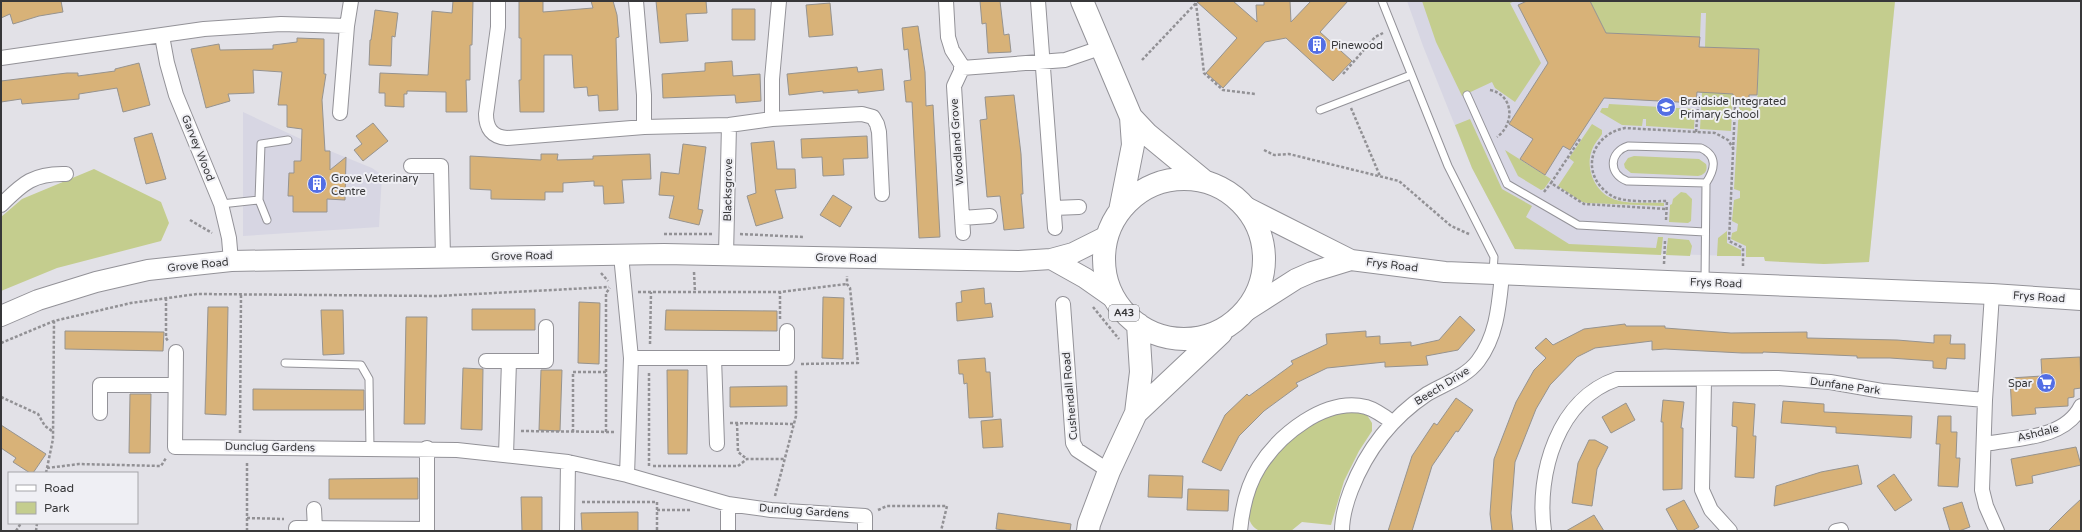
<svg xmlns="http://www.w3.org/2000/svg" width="2082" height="532" font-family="'Varela Round',sans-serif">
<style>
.built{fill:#d7d6e3}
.green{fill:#c4cd8e}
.building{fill:#d8b278;stroke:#96938f}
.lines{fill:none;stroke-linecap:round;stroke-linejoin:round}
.lane-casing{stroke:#939298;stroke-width:9}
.street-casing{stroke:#939298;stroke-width:16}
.secondary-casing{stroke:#939298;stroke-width:22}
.primary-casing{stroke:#939298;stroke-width:24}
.path{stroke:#929195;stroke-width:2.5;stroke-dasharray:3 2;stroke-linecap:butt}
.lane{stroke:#fff;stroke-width:7}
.street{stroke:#fff;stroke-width:14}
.secondary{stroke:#fff;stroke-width:20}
.primary{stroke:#fff;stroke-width:22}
.labels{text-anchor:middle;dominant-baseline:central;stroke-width:4;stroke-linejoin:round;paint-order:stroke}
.shield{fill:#efeff4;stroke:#6e6e71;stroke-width:1}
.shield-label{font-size:10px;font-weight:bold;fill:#373739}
.poi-label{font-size:11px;fill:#373739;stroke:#efeff4;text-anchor:start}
.street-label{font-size:11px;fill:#373739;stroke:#efeff4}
</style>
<rect width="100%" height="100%" fill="#e2e1e7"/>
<path class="built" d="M 1407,1 L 1895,1 L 1869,262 L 1824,264 L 1765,261 L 1764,257 L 1515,249 L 1472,168 L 1423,46 Z
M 243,112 L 303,140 L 372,168 L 382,175 L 379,227 L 243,236 Z"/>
<path class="green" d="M 1422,1 L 1515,1 L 1510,3 L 1541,63 L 1515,102 L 1495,88 L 1492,82 L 1462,96 L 1436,42 Z
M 1590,1 L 1895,1 L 1869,262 L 1824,264 L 1765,261 L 1764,257 L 1746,257 L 1746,246 L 1731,239 L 1732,233 L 1737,231 L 1738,224 L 1732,221 L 1734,200 L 1740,198 L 1740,191 L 1734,189 L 1739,107 L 1757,108 L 1759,49 L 1721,48 L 1718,93 L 1733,94 L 1731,131 L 1700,129 L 1702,93 L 1697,92 L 1699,47 L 1705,47 L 1706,13 L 1701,13 L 1700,37 L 1606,33 Z
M 1609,104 L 1695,109 L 1694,129 L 1646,126 L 1646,119 L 1643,119 L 1642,126 L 1622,125 L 1600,112 L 1602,108 L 1608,108 Z
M 1470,119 L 1502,189 L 1532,206 L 1526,217 L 1569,244 L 1656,248 L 1658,237 L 1663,237 L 1661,255 L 1515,249 L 1472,168 L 1455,125 Z
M 1592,124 L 1602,130 L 1602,134 C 1598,140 1593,145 1591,153 C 1586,169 1595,191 1611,198 C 1625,205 1648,202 1664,203 L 1664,206 L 1587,203 L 1582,202 L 1558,186 L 1574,162 L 1569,158 Z
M 1505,150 L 1551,179 L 1544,189 L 1541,190 L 1518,176 Z
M 1634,156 L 1699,159 L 1706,164 C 1708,170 1705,175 1698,176 L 1631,173 L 1625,168 L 1624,164 L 1628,158 Z
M 94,169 L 161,202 L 169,223 L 161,241 L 57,268 L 1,291 L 1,217 L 22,199 Z
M 1681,192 L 1686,193 L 1692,199 L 1691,221 L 1688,223 L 1669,222 L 1670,205 L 1672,204 L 1673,199 Z
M 1727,231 L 1727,243 L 1741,250 L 1741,256 L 1717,256 L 1718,238 Z
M 1668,238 L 1689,240 L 1692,246 L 1690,256 L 1666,255 Z
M 1346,411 L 1358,411 L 1367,415 L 1372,423 L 1372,431 L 1359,451 L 1344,481 L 1331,525 L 1302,522 L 1291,531 L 1258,530 C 1246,523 1248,512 1251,501 C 1265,451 1296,424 1346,411 Z"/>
<path class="building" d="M 1,1 L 61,1 L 63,12 L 39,16 L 13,24 L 10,14 L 1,18 Z
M 453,1 L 473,1 L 472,45 L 470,45 L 470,80 L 466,80 L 467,112 L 446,112 L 446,92 L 407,91 L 407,94 L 404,94 L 404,107 L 385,106 L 385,93 L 379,93 L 380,73 L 428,75 L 432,11 L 452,13 Z
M 519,1 L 543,1 L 543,12 L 593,8 L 591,1 L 613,1 L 617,15 L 619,37 L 616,38 L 618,110 L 599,111 L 598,95 L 588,96 L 587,87 L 574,88 L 572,55 L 544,55 L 544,112 L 520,112 L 519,80 L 521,80 L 521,38 L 519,38 Z
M 656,1 L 706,1 L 707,13 L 686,14 L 688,41 L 660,43 Z
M 980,1 L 1000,1 L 1004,35 L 1009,34 L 1011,52 L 988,53 L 986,23 L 982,24 Z
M 1196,1 L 1233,1 L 1257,22 L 1256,5 L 1264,5 L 1264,1 L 1290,1 L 1291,22 L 1311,1 L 1348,1 L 1320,32 L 1352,61 L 1333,81 L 1286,38 L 1265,42 L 1223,88 L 1206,73 L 1237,38 Z
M 1527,1 L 1590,1 L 1606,33 L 1700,37 L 1699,47 L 1759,49 L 1757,95 L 1749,95 L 1749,100 L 1733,100 L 1733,94 L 1697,92 L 1696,103 L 1604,98 L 1570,150 L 1563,146 L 1545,175 L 1520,159 L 1533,139 L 1509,124 L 1548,63 L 1518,5 Z
M 830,3 L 833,35 L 809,37 L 806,5 Z
M 732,9 L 755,9 L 755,40 L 732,40 Z
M 375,10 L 398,13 L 395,37 L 392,36 L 391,66 L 369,65 L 370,40 L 371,40 Z
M 918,26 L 925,72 L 926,106 L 933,105 L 940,237 L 919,238 L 912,102 L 906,102 L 904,81 L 911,80 L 908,49 L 904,50 L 902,28 Z
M 297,38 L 324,39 L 324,74 L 326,74 L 322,100 L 325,151 L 330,151 L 330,170 L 346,157 L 345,200 L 327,199 L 327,212 L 293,212 L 293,196 L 288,196 L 289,173 L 294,173 L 294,161 L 301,161 L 302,129 L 287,127 L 287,105 L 278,105 L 282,72 L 253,70 L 254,93 L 228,94 L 230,101 L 206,108 L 191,49 L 219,44 L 220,50 L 273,49 L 273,45 L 297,42 Z
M 732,61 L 733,76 L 760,74 L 761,101 L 736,103 L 735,95 L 663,98 L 662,74 L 705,71 L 705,63 Z
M 139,63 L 150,105 L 123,112 L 117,88 L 79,94 L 79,99 L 22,104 L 21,99 L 1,102 L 1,81 L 67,73 L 78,73 L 78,76 L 115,71 L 115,69 Z
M 857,67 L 858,72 L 882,69 L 884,90 L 858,93 L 858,90 L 823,93 L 823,91 L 789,95 L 787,74 Z
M 1014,95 L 1021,154 L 1023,194 L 1021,194 L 1024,228 L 1004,230 L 1000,196 L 987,197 L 980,120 L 987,119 L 985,97 Z
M 373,123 L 388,141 L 363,161 L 354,150 L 362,144 L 356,136 Z
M 152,133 L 166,179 L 146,184 L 134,138 Z
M 867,136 L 868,158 L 843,159 L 844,175 L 823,176 L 822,157 L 802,158 L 801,139 Z
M 774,141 L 777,169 L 795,169 L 796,188 L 775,190 L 783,218 L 756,226 L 747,196 L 756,193 L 751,143 Z
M 683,144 L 706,147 L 698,209 L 703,210 L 699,225 L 669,218 L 674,196 L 659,195 L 661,172 L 679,174 Z
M 541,154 L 558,154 L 557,160 L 593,159 L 593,156 L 650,154 L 651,179 L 622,180 L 624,203 L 604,204 L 603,186 L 594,186 L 594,181 L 563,183 L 563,192 L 545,192 L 545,200 L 491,199 L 491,190 L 470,189 L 470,156 L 541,160 Z
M 833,195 L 852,207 L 840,227 L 820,215 Z
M 984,288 L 985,304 L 991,303 L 993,317 L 957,321 L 956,303 L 962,302 L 961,291 Z
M 823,297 L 844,298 L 843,359 L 822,358 Z
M 579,302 L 600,303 L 599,364 L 578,363 Z
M 208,307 L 228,307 L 226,415 L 205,414 Z
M 472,309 L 535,309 L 535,330 L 472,330 Z
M 321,310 L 343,310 L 344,354 L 323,355 Z
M 666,310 L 777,311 L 777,331 L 665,330 Z
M 1460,316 L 1475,330 L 1458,350 L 1426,356 L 1428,365 L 1385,367 L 1385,362 L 1327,368 L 1296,383 L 1298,386 L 1264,411 L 1239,436 L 1221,471 L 1202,462 L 1225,415 L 1247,394 L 1249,396 L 1293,364 L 1291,361 L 1327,344 L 1326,334 L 1366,331 L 1366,337 L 1380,336 L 1380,344 L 1411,342 L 1411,346 L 1439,340 Z
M 406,317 L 427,317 L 425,424 L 404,424 Z
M 1625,324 L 1626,326 L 1665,326 L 1665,328 L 1731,333 L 1807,332 L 1807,338 L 1897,340 L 1934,343 L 1934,335 L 1951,335 L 1950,344 L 1965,344 L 1965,359 L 1947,358 L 1946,369 L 1933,368 L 1933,361 L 1890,358 L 1857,358 L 1857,356 L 1763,352 L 1763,353 L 1742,353 L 1665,349 L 1652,350 L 1652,341 L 1595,348 L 1577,357 L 1550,385 L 1536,409 L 1515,462 L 1511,513 L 1513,531 L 1492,531 L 1490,514 L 1494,459 L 1516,402 L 1534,370 L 1546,358 L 1535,348 L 1546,338 L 1553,345 L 1584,329 Z
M 65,331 L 164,332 L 163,351 L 65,349 Z
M 2080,357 L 2081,388 L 2074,389 L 2074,397 L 2068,398 L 2068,406 L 2035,408 L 2036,414 L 2012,416 L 2010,378 L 2042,376 L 2041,359 Z
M 985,358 L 986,372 L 990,372 L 993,417 L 969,418 L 967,383 L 964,384 L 963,374 L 959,374 L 958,360 Z
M 463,368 L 483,369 L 482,430 L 461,429 Z
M 541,370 L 562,370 L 560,431 L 539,430 Z
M 667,370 L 688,370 L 687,454 L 668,454 Z
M 787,386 L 787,406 L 730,407 L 730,387 Z
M 253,389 L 364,390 L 364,410 L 253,410 Z
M 130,394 L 151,394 L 150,453 L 129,453 Z
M 1456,398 L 1473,410 L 1458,432 L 1456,431 L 1432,466 L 1412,531 L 1388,531 L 1412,456 L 1434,423 L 1437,425 Z
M 1663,400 L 1684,402 L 1681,428 L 1683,428 L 1682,489 L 1663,490 L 1663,422 L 1661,422 Z
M 1783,401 L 1824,404 L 1824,412 L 1912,416 L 1911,438 L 1836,433 L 1836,427 L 1781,423 Z
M 1733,402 L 1755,404 L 1753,436 L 1756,436 L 1754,478 L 1735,477 L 1737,427 L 1732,426 Z
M 1626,403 L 1635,420 L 1611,433 L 1602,417 Z
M 1938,416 L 1951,416 L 1951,432 L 1957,432 L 1956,458 L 1960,458 L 1958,487 L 1938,486 L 1940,444 L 1936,444 Z
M 1001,419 L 1003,447 L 983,448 L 981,421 Z
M 1,425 L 46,454 L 33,473 L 30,473 L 13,462 L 16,458 L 1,448 Z
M 1589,440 L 1595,440 L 1608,447 L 1597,469 L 1592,506 L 1572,503 L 1578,463 Z
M 2076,447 L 2081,465 L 2032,476 L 2033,483 L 2016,486 L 2011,459 Z
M 1858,465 L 1862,484 L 1774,506 L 1776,486 L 1821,472 Z
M 1894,474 L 1912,500 L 1895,511 L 1877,486 Z
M 1149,475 L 1183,476 L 1182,498 L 1148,497 Z
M 418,478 L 418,499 L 329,499 L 329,479 Z
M 1188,489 L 1229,490 L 1228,511 L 1187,510 Z
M 521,497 L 542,497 L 542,531 L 522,531 Z
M 2081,499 L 2081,531 L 2048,531 L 2066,513 Z
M 1684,500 L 1699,527 L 1692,531 L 1678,531 L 1666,509 Z
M 1962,502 L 1970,527 L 1959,531 L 1950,531 L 1943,508 Z
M 638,512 L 638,531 L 582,531 L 581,513 Z
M 998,513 L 1071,524 L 1070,531 L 1011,531 L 996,529 Z
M 1594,515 L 1604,531 L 1566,531 Z"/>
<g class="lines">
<defs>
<path id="lane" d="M 1382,1 L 1448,166 L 1494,257 L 1493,272
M 1467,95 L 1507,184 L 1578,225 L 1705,232
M 1320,110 L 1411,75
M 221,204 L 259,200
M 267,220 L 259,200 L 261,144 L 288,140
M 1705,282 L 1706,183 C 1715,169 1718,156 1701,148 L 1628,146 C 1609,152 1608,174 1627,181 L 1706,183
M 285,363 L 361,365 L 369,379 L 370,449"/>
<path id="street" d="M 498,1 L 498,27 L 486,114 C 486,128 492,137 507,138 L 644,127 L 729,125 L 772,119 L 862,114 L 873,117 L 877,124 L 879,132 L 882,194
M 636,1 L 644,95 L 644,127
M 946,1 L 948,37 L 952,50 L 961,64 L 961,71 L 954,86 L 963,233
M 1038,1 L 1055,228
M 162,36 L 167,63 L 176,95 L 221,204 L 229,238 L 231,261
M 1,58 L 204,29 L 281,24 L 347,26
M 962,68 L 1065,60 L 1103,47
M 340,113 L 347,26 L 351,1
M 772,119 L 772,79 L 779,1
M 411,166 L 441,166 L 443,257
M 1,205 C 23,183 34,173 66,174
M 1054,208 L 1079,207
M 962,218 L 990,216
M 621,255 L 631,358 L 627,475
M 726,255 L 729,125
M 1992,294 L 1985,400 L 1982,490 L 1986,506 L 1997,531
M 1063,304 L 1073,443 L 1077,450 L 1109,471
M 176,352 L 175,447 L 457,450 L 568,462 L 627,475 L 728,504 L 771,510 L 865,516 L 865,531
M 631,358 L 787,358 L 787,331
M 714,358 L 717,444
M 486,361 L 546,361 L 546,327
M 1704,380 L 1702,490 L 1711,510 L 1730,531
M 100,413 L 100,385 L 175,385
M 1985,444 C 2017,438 2065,439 2081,406
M 427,448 L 427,531
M 506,455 L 509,361
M 314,509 L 315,529
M 296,528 L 427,529
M 567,531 L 568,462
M 728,531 L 728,504
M 1240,531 C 1242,509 1247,486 1259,467 C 1279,435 1325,397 1366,407 C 1376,410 1384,416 1392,422
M 1342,531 C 1342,517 1346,503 1351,490 C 1367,449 1391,418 1427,394 C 1444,384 1466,377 1478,361 C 1497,336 1499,305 1502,275
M 1544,531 C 1536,473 1558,399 1617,379 L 1778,378 L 1830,382 L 1882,391 L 1985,400
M 1836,531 L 1841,530"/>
<path id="secondary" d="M 1244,206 L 1351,260 L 1445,272 L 1992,294 L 2081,300
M 1051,259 L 1085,278 L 1115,299
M 1246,311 L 1296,279 L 1312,272 L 1351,260
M 1,316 L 38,300 L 96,282 L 148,270 L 231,261 L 664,254 L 1019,261 L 1051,259 L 1073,253 L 1107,236"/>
<path id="primary" d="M 1082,1 L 1131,117 L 1133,145 L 1120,211
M 1131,117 L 1147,134 L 1204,181
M1104 259a80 80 0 1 1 160 0a80 80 0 1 1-160 0Z
M 1136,413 L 1221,333
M 1088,531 L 1089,524 L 1109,471 L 1136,413 L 1141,372 L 1138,324"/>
</defs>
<use href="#lane" class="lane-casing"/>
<use href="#street" class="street-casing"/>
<use href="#secondary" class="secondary-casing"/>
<use href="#primary" class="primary-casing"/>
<path class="path" d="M 1196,3 L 1204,73 L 1223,90 L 1255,94
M 1142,60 L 1198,1
M 1343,74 L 1375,37 L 1383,33
M 1490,90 C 1514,95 1515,124 1497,137
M 1735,107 L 1729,241 L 1743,248 L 1743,266
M 1351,108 L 1380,176
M 1696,132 L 1699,95
M 1580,139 L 1551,183 L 1584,204 L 1667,209
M 1264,150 L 1274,155 L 1289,154 L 1399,181 L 1451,226 L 1469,234
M 1544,192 L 1551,183
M 190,220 L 212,233
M 1666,220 L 1667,201 C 1653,201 1624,203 1612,196 C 1579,176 1589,135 1625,128 L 1715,133 L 1728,140 L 1733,148
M 664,234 L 713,234
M 740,234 L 803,237
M 1664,264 L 1665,241
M 694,272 L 695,292
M 601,273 L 608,281
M 638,292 L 780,292 L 847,284
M 166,298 L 166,338 L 168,341
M 1093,307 L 1119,339
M 780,319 L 780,292
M 1,343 L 54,321 L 131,303 L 197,294 L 437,296 L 609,287
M 650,344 L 651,292
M 801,364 L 858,363 L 850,288 L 847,284 L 847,276
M 1,397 L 38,414 L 45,426 L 52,431
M 730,423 L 795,424
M 737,423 L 738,452 L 747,459
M 521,431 L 614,432
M 573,432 L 573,372 L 606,372
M 606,432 L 606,293 L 610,288
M 240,433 L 241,293
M 649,466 L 649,373
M 653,466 L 738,466 L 747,459 L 785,459
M 47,468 L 79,464 L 161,466 L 166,458
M 46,473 L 53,439 L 54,321
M 775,496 L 796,416 L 796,370
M 582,502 L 657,502 L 657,531
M 657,510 L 692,510
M 878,510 L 887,506 L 947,506 L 941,531
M 247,518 L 284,519
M 16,531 L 21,523
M 36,531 L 37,523
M 247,531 L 247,461"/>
<use href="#lane" class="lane"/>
<use href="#street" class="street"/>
<use href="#secondary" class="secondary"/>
<use href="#primary" class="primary"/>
</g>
<defs>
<symbol id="building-disc" viewBox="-11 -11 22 22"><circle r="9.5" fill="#536ee4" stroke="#efeff4"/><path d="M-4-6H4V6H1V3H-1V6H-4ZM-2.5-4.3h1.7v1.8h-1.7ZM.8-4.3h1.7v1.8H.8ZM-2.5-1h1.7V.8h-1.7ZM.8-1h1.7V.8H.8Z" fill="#fff"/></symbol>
<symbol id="school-disc" viewBox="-11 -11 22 22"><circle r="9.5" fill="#536ee4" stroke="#efeff4"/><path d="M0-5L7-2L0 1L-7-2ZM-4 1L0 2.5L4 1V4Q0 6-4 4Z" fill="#fff"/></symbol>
<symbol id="supermarket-disc" viewBox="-11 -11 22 22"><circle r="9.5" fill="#536ee4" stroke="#efeff4"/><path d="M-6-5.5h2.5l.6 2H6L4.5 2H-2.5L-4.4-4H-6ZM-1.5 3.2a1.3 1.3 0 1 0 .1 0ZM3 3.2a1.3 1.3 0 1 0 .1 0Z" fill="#fff"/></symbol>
</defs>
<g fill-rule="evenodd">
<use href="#building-disc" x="1306" y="34" width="22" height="22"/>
<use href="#school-disc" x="1655" y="96" width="22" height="22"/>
<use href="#building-disc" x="306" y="173" width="22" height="22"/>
<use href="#supermarket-disc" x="2035" y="372" width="22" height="22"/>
</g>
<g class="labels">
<rect class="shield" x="1109" y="305" width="30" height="16" rx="3"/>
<g class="shield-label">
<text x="1124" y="313">A43</text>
</g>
<g class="poi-label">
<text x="1331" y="45">Pinewood</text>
<text x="1680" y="101">Braidside Integrated<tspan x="1680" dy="13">Primary School</tspan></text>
<text x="331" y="178">Grove Veterinary<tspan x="331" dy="13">Centre</tspan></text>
<text x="2032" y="383" text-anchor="end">Spar</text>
</g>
<g class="street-label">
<text transform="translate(957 142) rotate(-94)">Woodland Grove</text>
<text transform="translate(198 148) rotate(68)">Garvey Wood</text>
<text transform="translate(728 190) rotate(-89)">Blacksgrove</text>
<text transform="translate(522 256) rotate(-1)">Grove Road</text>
<text transform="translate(846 258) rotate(1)">Grove Road</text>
<text transform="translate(198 265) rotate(-6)">Grove Road</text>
<text transform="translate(1392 265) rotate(7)">Frys Road</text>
<text transform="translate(1716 283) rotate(2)">Frys Road</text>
<text transform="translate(2039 297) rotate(4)">Frys Road</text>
<text transform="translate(1442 386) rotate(-32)">Beech Drive</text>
<text transform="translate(1845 386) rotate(8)">Dunfane Park</text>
<text transform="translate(1070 396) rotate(-95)">Cushendall Road</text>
<text transform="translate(2038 433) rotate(-14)">Ashdale</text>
<text transform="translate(270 447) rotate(1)">Dunclug Gardens</text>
<text transform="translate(804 511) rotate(4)">Dunclug Gardens</text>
</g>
</g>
<rect width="2082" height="532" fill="none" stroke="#373739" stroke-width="4"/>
<rect x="8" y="472" width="130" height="52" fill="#efeff4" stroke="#a5a5a9"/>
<rect x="16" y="485" width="20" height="6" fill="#ffffff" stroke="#a5a5a9"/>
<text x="44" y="492" font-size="12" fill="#373739">Road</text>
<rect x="16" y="502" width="20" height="12" fill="#c4cd8e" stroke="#a5a5a9"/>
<text x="44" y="512" font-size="12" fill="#373739">Park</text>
</svg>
